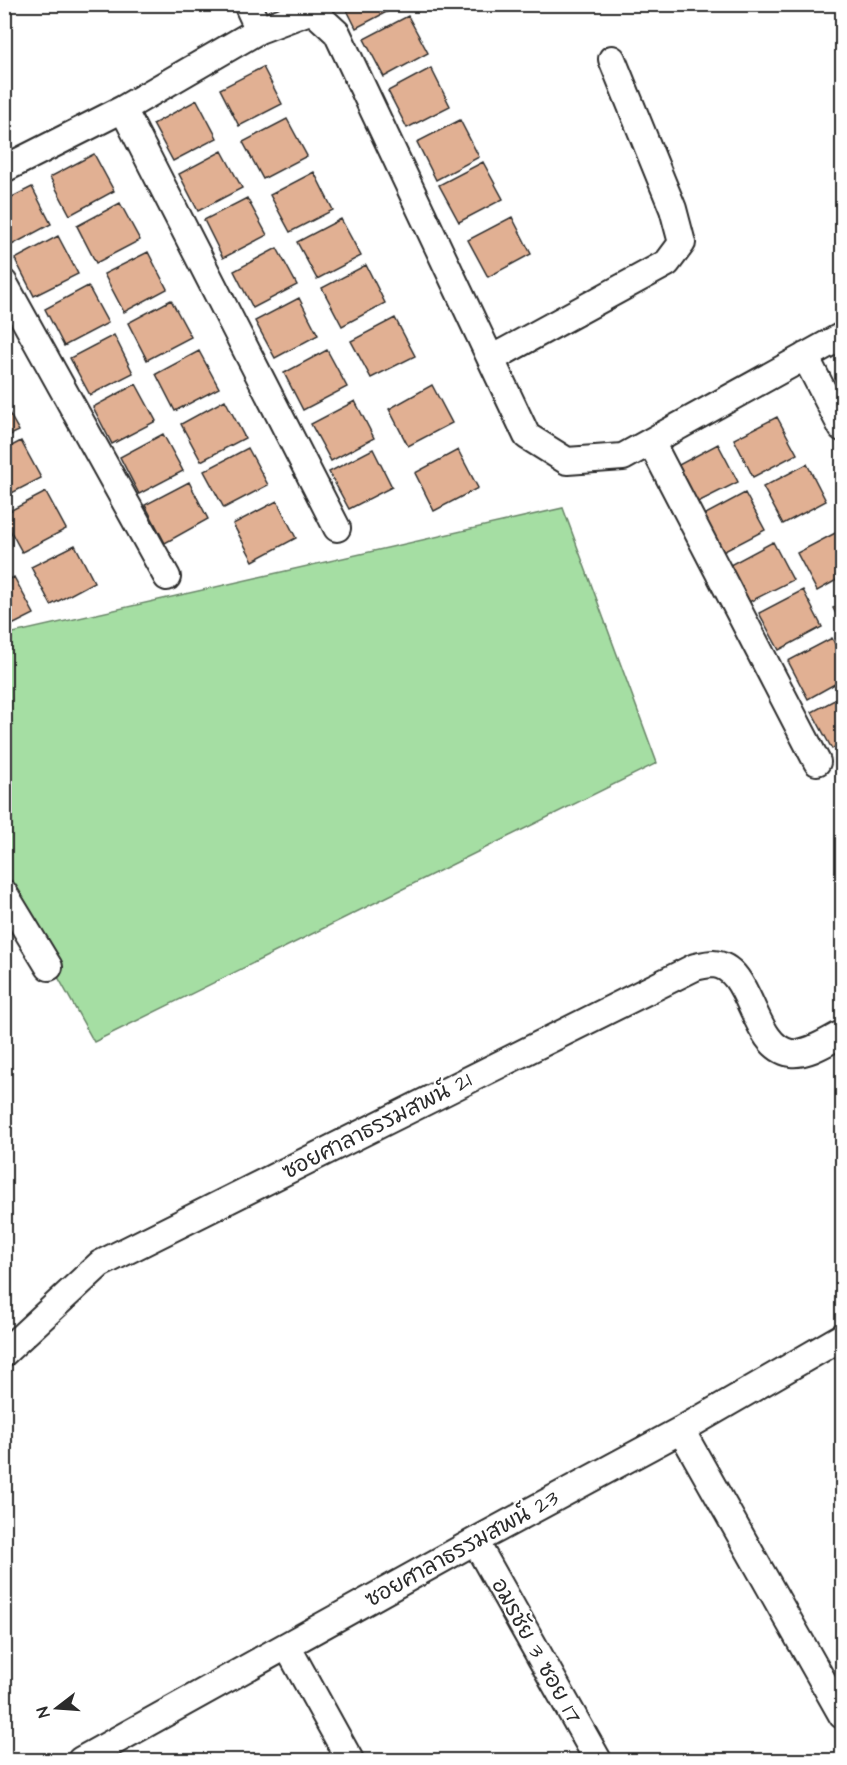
<svg xmlns="http://www.w3.org/2000/svg" width="847" height="1765" font-family="'Architects Daughter','Playpen Sans Thai',sans-serif">
<style>
.green{fill:#a5dea3;stroke:#688467;stroke-width:1.5}
.building{fill:#e1b093;stroke:#2b2b2b;stroke-width:1.5}
.lines{fill:none;stroke-linecap:round;stroke-linejoin:round}
.minor-casing{stroke:#2b2b2b;stroke-width:30}
.minor{stroke:#fff;stroke-width:26}
.labels{text-anchor:middle;dominant-baseline:central;stroke-width:4.5;stroke-linejoin:round;paint-order:stroke}
.street-label{font-size:22px;fill:#2b2b2b;stroke:#fff}
</style>
<rect width="100%" height="100%" fill="#fff"/>
<filter id="ink" filterUnits="userSpaceOnUse"><feTurbulence type="fractalNoise" baseFrequency=".0167" numOctaves="2"/><feDisplacementMap in="SourceGraphic" scale="12" xChannelSelector="R" yChannelSelector="G"/><feConvolveMatrix kernelMatrix="1 2 1 2 8 2 1 2 1" color-interpolation-filters="sRGB"/></filter>
<g filter="url(#ink)">
<path class="green" d="M 563,508 L 657,763 L 94,1042 L 5,881 L 4,635 Z"/>
<path class="building" d="M 344,4 L 400,4 L 400,5 L 356,28 Z
M 408,16 L 428,53 L 384,77 L 364,39 Z
M 263,67 L 282,104 L 239,126 L 220,89 Z
M 431,68 L 450,106 L 407,128 L 388,91 Z
M 197,100 L 217,138 L 173,161 L 153,124 Z
M 287,119 L 307,156 L 263,179 L 243,142 Z
M 460,120 L 479,157 L 436,180 L 417,142 Z
M 222,151 L 242,188 L 198,211 L 179,174 Z
M 94,154 L 114,191 L 70,215 L 50,177 Z
M 483,162 L 503,199 L 459,222 L 439,185 Z
M 314,172 L 333,210 L 290,232 L 270,195 Z
M 32,187 L 51,224 L 8,247 L 4,241 L 4,201 Z
M 247,198 L 267,235 L 223,258 L 204,220 Z
M 120,203 L 140,240 L 96,263 L 77,226 Z
M 512,217 L 531,254 L 488,277 L 468,240 Z
M 341,219 L 361,256 L 317,279 L 297,242 Z
M 58,236 L 78,274 L 34,296 L 15,259 Z
M 277,248 L 297,285 L 253,308 L 234,271 Z
M 148,252 L 167,289 L 124,312 L 104,274 Z
M 366,265 L 385,303 L 342,326 L 322,288 Z
M 88,286 L 108,323 L 64,346 L 45,309 Z
M 299,298 L 318,335 L 275,358 L 255,321 Z
M 171,300 L 191,337 L 147,360 L 128,323 Z
M 395,318 L 415,356 L 371,378 L 351,341 Z
M 114,335 L 133,373 L 90,395 L 70,358 Z
M 327,350 L 347,387 L 303,410 L 284,373 Z
M 199,351 L 219,388 L 175,411 L 156,374 Z
M 136,384 L 156,421 L 112,444 L 93,407 Z
M 432,385 L 452,423 L 408,446 L 389,409 Z
M 225,400 L 245,438 L 201,461 L 181,424 Z
M 355,401 L 374,438 L 331,461 L 311,424 Z
M 4,404 L 19,431 L 4,438 Z
M 777,417 L 797,454 L 753,477 L 734,439 Z
M 163,434 L 183,471 L 139,494 L 120,457 Z
M 21,441 L 41,478 L 4,497 L 4,450 Z
M 718,444 L 738,482 L 694,504 L 675,467 Z
M 248,448 L 268,485 L 224,508 L 204,471 Z
M 373,449 L 392,487 L 349,509 L 329,472 Z
M 458,450 L 478,488 L 434,511 L 415,473 Z
M 807,464 L 826,501 L 783,524 L 763,487 Z
M 189,482 L 208,519 L 165,543 L 145,505 Z
M 46,492 L 66,529 L 22,552 L 4,519 L 4,514 Z
M 745,493 L 765,530 L 721,553 L 702,516 Z
M 277,501 L 296,538 L 253,561 L 233,524 Z
M 841,530 L 842,577 L 817,591 L 797,553 Z
M 773,542 L 793,580 L 749,602 L 730,565 Z
M 75,545 L 94,582 L 51,605 L 31,567 Z
M 14,577 L 34,614 L 4,629 L 4,582 Z
M 803,590 L 822,627 L 779,650 L 759,613 Z
M 842,603 L 842,625 L 833,608 Z
M 832,638 L 842,658 L 842,680 L 808,699 L 788,661 Z
M 842,696 L 842,743 L 832,749 L 812,712 Z"/>
<g class="lines">
<defs>
<path id="minor" d="M 247,4 L 259,30
M 123,109 L 337,528
M 4,169 L 123,109 L 259,30 L 312,10 L 337,33 L 527,436 L 567,461 L 623,457 L 842,336
M 4,283 L 167,577
M 805,356 L 842,428
M 491,359 L 667,263 L 682,243 L 673,209 L 612,59
M 651,442 L 817,762
M 4,893 L 49,967
M 4,1353 L 100,1264 L 695,967 C 700,966 707,964 713,964 C 753,966 751,1047 791,1053 C 808,1055 828,1041 842,1034
M 681,1430 L 842,1715
M 475,1541 L 598,1760
M 287,1646 L 350,1760
M 81,1760 L 475,1541 L 681,1430 L 842,1337"/>
</defs>
<use href="#minor" class="minor-casing"/>
<use href="#minor" class="minor"/>
</g>
</g>
<g class="labels">
<g class="street-label">
<text transform="translate(377 1126) rotate(-27)">ซอยศาลาธรรมสพน์ 21</text>
<text transform="translate(462 1549) rotate(-29)">ซอยศาลาธรรมสพน์ 23</text>
<text transform="translate(536 1651) rotate(61)">อมรชัย 3 ซอย 17</text>
</g>
</g>
<rect width="847" height="1765" fill="none" stroke="#fff" stroke-width="24"/>
<rect x="12" y="12" width="823" height="1741" fill="none" stroke="#2b2b2b" stroke-width="2" filter="url(#ink)"/>
<g transform="translate(57 1708) rotate(253)" stroke="#ffffff" stroke-width="4.5" paint-order="stroke">
<path d="M0-4.5L10 22L0 15L-10 22Z" fill="#2b2b2b"/>
<text y="-9" font-size="16" font-weight="bold" text-anchor="middle" fill="#2b2b2b">N</text>
</g>
</svg>
